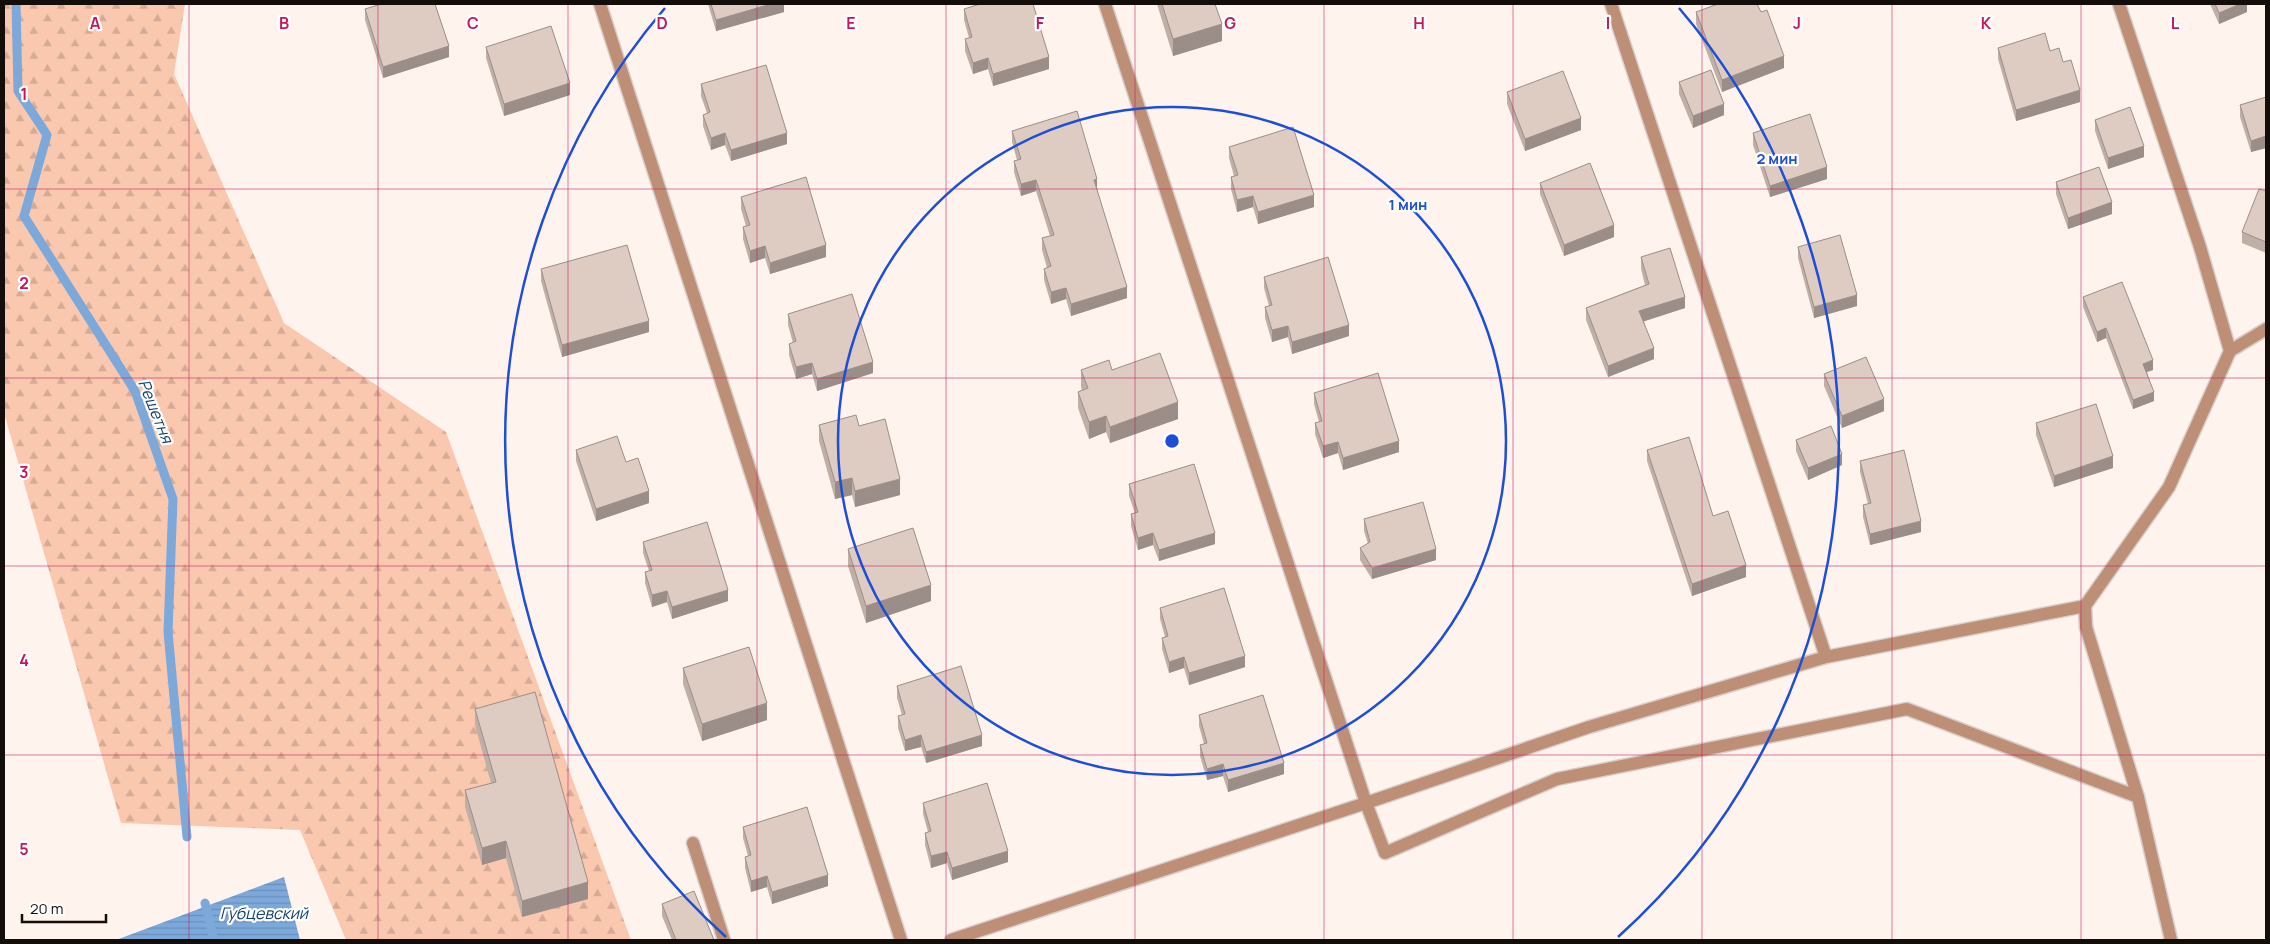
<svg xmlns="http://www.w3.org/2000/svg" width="2270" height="944" font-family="Manrope,sans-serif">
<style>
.forest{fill:url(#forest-firs)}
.water{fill:url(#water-rules)}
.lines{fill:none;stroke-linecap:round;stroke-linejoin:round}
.stream{stroke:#7da8da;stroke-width:9}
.service-casing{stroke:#d9cec9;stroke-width:15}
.minor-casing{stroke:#d9cec9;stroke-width:15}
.service{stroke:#be8f77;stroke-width:12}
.minor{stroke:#be8f77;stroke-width:12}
.wall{fill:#bfafa7}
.shaded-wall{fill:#9b8e88}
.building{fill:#decbc2;stroke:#9b8e88}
.grid{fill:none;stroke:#c2185b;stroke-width:1;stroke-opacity:0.55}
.ring{fill:none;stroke:#1d4ed8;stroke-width:2.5}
.labels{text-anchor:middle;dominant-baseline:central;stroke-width:4.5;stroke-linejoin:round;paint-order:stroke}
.water-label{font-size:16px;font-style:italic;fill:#13406f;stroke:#fff}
.grid-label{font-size:16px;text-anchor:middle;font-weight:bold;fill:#c2185b;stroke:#fff;stroke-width:4.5;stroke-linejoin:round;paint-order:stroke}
.centre{fill:#1d4ed8;stroke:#fff;stroke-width:2.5}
.ring-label{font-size:15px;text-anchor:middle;font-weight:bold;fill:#1d4ed8;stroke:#fff;stroke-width:4.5;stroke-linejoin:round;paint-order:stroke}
</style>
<defs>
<pattern id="forest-firs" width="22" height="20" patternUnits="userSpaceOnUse" patternTransform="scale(1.25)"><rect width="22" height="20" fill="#f9c8af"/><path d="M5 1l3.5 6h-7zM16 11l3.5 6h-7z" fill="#d5ab95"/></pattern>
<pattern id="water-rules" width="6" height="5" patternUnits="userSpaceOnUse" patternTransform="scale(1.25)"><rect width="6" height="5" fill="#7da8da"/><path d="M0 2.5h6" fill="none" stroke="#6b8fba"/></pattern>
</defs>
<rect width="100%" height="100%" fill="#fff3ed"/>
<path class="forest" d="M 4,4 L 185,4 L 174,74 L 284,323 L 446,432 L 631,940 L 346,940 L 300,830 L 121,823 L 4,413 Z"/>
<path class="water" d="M 284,877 L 300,940 L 116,940 Z"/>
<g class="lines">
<path class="stream" d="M 16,4 L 18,91 L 47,135 L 24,216 L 135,391 L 173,499 L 168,632 L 187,837
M 205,903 L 214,940"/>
<defs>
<path id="service" d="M 600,4 L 901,940
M 1105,4 L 1366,803 L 1589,727 L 1826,657
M 1611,4 L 1826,657 L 2085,606
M 2230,351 L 2266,329
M 2086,627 L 2085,606 L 2169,487 L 2230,351 L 2200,247 L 2119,4
M 693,843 L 724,940
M 951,940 L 1366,803 L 1385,853 L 1557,779 L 1907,709 L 2138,797"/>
<path id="minor" d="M 2086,627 L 2138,797 L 2171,940"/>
</defs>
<use href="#service" class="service-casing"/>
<use href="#minor" class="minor-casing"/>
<use href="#service" class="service"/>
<use href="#minor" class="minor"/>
</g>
<path class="wall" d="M 708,4 L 784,4 L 784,12 L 716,31 Z
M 1157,4 L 1215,4 L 1222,41 L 1173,56 Z
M 2210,4 L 2247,4 L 2247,12 L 2219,24 Z
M 365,9 L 449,57 L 383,78 L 365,20 Z
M 964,9 L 1049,69 L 993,86 L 988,69 L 973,74 L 965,51 L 965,39 L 969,38 L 964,20 Z
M 1696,12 L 1761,12 L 1784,68 L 1722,92 L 1696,24 Z
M 486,47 L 570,95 L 504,116 L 486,58 Z
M 1998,48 L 2050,51 L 2063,62 L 2080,102 L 2016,121 L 1998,59 Z
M 1679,82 L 1724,115 L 1693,128 L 1679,94 Z
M 701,84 L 787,144 L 731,161 L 725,145 L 711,150 L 703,126 L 703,115 L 707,113 L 701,96 Z
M 1507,92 L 1581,130 L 1525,151 L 1507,104 Z
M 2266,97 L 2266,148 L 2251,152 L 2240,117 L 2240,105 Z
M 2095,120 L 2144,157 L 2108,169 L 2095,131 Z
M 1012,131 L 1097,190 L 1127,298 L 1071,316 L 1066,299 L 1051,304 L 1044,280 L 1044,269 L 1047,268 L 1042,250 L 1042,238 L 1050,236 L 1036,191 L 1021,196 L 1014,172 L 1014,161 L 1017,160 L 1012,142 Z
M 1753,133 L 1827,179 L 1770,197 L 1753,145 Z
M 1229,147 L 1314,207 L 1258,224 L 1253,207 L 1237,212 L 1231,189 L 1231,177 L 1234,176 L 1229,158 Z
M 2056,182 L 2112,214 L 2068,229 L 2056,194 Z
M 1540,183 L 1614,237 L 1564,256 L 1540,194 Z
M 2266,191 L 2266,253 L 2242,243 L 2242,232 Z
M 741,197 L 826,257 L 770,274 L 765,258 L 750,263 L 743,239 L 743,227 L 746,226 L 741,209 Z
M 1798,247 L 1857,306 L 1814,318 L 1798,258 Z
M 1641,257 L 1685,308 L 1644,321 L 1654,359 L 1608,377 L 1586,320 L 1586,308 L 1645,285 L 1641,269 Z
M 541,269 L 649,332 L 562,357 L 541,281 Z
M 1264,277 L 1349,336 L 1292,354 L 1288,337 L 1272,342 L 1265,318 L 1265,307 L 1269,306 L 1264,288 Z
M 2083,297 L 2153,370 L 2147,372 L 2154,401 L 2133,409 L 2106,338 L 2097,342 L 2083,307 Z
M 788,314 L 873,373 L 817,391 L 812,374 L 796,379 L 789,355 L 789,344 L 793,343 L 788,325 Z
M 1081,370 L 1112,370 L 1178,419 L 1110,443 L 1106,432 L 1089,439 L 1078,408 L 1078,392 L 1082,390 L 1081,387 Z
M 1824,374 L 1884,411 L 1842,428 L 1824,386 Z
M 1314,393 L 1399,452 L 1343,470 L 1338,453 L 1323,458 L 1315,434 L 1315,423 L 1319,422 L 1314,404 Z
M 2036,423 L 2113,468 L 2054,487 L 2036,435 Z
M 819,425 L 859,426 L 900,495 L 855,507 L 852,495 L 835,499 L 819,441 Z
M 1796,440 L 1842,465 L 1808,480 L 1796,451 Z
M 576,450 L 626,462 L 649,503 L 596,521 L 576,461 Z
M 1647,450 L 1713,516 L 1746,577 L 1692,596 L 1647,461 Z
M 1860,461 L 1921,532 L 1870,545 L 1863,517 L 1863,505 L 1868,504 L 1860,472 Z
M 1129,484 L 1215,544 L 1159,561 L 1153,545 L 1138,550 L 1131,526 L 1131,514 L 1135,513 L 1129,496 Z
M 1364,519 L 1436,560 L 1372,579 L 1360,560 L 1360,548 L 1368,544 L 1364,531 Z
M 643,542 L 728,601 L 672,619 L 667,602 L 652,607 L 645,583 L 645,572 L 649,571 L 643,553 Z
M 848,549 L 931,601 L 866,623 L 848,566 Z
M 1160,608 L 1245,667 L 1189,685 L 1184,668 L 1169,673 L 1162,649 L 1162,638 L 1165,637 L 1160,619 Z
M 683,668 L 767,720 L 702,741 L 683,684 Z
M 897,686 L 982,746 L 926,763 L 921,747 L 905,751 L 898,728 L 898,716 L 902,715 L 897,698 Z
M 475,709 L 588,899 L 522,917 L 506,858 L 482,865 L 465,807 L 465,790 L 491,783 L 475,725 Z
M 1199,715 L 1284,774 L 1228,792 L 1223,776 L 1207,780 L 1200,756 L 1200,745 L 1204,744 L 1199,726 Z
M 923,803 L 1008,862 L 952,880 L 947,863 L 931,868 L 925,845 L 925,833 L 928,832 L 923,814 Z
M 743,827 L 828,886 L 772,904 L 767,887 L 751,892 L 745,868 L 745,857 L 748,856 L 743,838 Z
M 662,904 L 714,940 L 672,940 L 662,916 Z"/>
<path class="shaded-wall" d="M 771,4 L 784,4 L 784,12 L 716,31 L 716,20 Z
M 2240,4 L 2247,4 L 2247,12 L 2219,24 L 2219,13 Z
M 1222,24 L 1222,41 L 1173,56 L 1173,39 Z
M 449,46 L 449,57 L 383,78 L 383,67 Z
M 1784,56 L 1784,68 L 1722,92 L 1722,80 Z
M 1049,57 L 1049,69 L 993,86 L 993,74 Z
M 988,58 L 988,69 L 973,74 L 973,63 Z
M 570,83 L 570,95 L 504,116 L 504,104 Z
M 2080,90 L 2080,102 L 2016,121 L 2016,110 Z
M 1724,104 L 1724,115 L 1693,128 L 1693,116 Z
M 1581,118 L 1581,130 L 1525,151 L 1525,139 Z
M 725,133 L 725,145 L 711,150 L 711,138 Z
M 787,133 L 787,144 L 731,161 L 731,150 Z
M 2266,136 L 2266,148 L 2251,152 L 2251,141 Z
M 2144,146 L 2144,157 L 2108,169 L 2108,158 Z
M 1827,167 L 1827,179 L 1770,197 L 1770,186 Z
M 1097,179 L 1097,190 L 1094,180 Z
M 1036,180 L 1036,191 L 1021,196 L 1021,184 Z
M 1314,195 L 1314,207 L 1258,224 L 1258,212 Z
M 1253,196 L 1253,207 L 1237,212 L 1237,200 Z
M 2112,202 L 2112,214 L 2068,229 L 2068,218 Z
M 1614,225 L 1614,237 L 1564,256 L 1564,245 Z
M 826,245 L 826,257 L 770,274 L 770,263 Z
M 765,246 L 765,258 L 750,263 L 750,251 Z
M 1127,287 L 1127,298 L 1071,316 L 1071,304 Z
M 1066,288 L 1066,299 L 1051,304 L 1051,292 Z
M 1857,295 L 1857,306 L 1814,318 L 1814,307 Z
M 1685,297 L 1685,308 L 1639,323 L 1639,311 Z
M 649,321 L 649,332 L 562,357 L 562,345 Z
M 1349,325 L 1349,336 L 1292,354 L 1292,342 Z
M 1288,326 L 1288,337 L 1272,342 L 1272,330 Z
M 2106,328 L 2106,338 L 2097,342 L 2097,332 Z
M 1654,348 L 1654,359 L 1608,377 L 1608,366 Z
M 2153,360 L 2153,370 L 2143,373 L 2143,364 Z
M 873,362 L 873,373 L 817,391 L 817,379 Z
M 812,363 L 812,374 L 796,379 L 796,367 Z
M 2154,392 L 2154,401 L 2133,409 L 2133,400 Z
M 1884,399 L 1884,411 L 1842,428 L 1842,416 Z
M 1178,402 L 1178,419 L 1110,443 L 1110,427 Z
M 1106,416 L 1106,432 L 1089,439 L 1089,422 Z
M 1399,441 L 1399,452 L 1343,470 L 1343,458 Z
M 1338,442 L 1338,453 L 1323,458 L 1323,446 Z
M 1842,454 L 1842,465 L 1808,480 L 1808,468 Z
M 2113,456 L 2113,468 L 2054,487 L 2054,476 Z
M 852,478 L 852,495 L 835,499 L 835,482 Z
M 900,479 L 900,495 L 855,507 L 855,491 Z
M 649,491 L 649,503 L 596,521 L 596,509 Z
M 1921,521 L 1921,532 L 1870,545 L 1870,534 Z
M 1153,533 L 1153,545 L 1138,550 L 1138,538 Z
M 1215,533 L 1215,544 L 1159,561 L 1159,550 Z
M 1436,549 L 1436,560 L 1372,579 L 1372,568 Z
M 1746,565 L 1746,577 L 1692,596 L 1692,584 Z
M 931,585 L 931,601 L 866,623 L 866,606 Z
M 728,590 L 728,601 L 672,619 L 672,607 Z
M 667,591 L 667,602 L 652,607 L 652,595 Z
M 1245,656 L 1245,667 L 1189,685 L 1189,673 Z
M 1184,657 L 1184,668 L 1169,673 L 1169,662 Z
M 767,703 L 767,720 L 702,741 L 702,724 Z
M 921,735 L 921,747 L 905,751 L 905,740 Z
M 982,735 L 982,746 L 926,763 L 926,752 Z
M 1284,763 L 1284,774 L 1228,792 L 1228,780 Z
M 1223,764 L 1223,776 L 1207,780 L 1207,769 Z
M 506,841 L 506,858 L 482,865 L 482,848 Z
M 1008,851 L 1008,862 L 952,880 L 952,868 Z
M 947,852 L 947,863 L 931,868 L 931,856 Z
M 828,875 L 828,886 L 772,904 L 772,892 Z
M 767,876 L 767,887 L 751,892 L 751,881 Z
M 588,882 L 588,899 L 522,917 L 522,901 Z"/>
<path class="building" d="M 381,4 L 435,4 L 449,46 L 383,67 L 365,9 Z
M 711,4 L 771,4 L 716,20 Z
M 980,4 L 1033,4 L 1049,57 L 993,74 L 988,58 L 973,63 L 965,39 L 972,37 L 964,9 Z
M 1162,4 L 1215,4 L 1222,24 L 1173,39 Z
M 1718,4 L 1757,4 L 1761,12 L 1767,10 L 1784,56 L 1722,80 L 1696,12 Z
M 2215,4 L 2240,4 L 2219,13 Z
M 551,26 L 570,83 L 504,104 L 486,47 Z
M 2045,33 L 2050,51 L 2059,48 L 2063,62 L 2071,60 L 2080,90 L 2016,110 L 1998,48 Z
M 766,65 L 787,133 L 731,150 L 725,133 L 711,138 L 703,115 L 710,112 L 701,84 Z
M 1711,70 L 1724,104 L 1693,116 L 1679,82 Z
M 1563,71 L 1581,118 L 1525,139 L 1507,92 Z
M 2266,97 L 2266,136 L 2251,141 L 2240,105 Z
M 2130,107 L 2144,146 L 2108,158 L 2095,120 Z
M 1077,111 L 1097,179 L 1094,180 L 1127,287 L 1071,304 L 1066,288 L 1051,292 L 1044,269 L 1051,266 L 1042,238 L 1054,235 L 1036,180 L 1021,184 L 1014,161 L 1021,159 L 1012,131 Z
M 1810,114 L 1827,167 L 1770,186 L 1753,133 Z
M 1293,127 L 1314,195 L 1258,212 L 1253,196 L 1237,200 L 1231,177 L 1238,175 L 1229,147 Z
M 1590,163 L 1614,225 L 1564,245 L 1540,183 Z
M 2099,167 L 2112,202 L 2068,218 L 2056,182 Z
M 806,177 L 826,245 L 770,263 L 765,246 L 750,251 L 743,227 L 750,225 L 741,197 Z
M 2259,189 L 2266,191 L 2266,242 L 2242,232 Z
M 1840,235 L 1857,295 L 1814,307 L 1798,247 Z
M 627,245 L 649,321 L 562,345 L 541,269 Z
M 1670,248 L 1685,297 L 1639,311 L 1654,348 L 1608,366 L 1586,308 L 1649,284 L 1641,257 Z
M 1328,257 L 1349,325 L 1292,342 L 1288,326 L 1272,330 L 1265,307 L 1272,305 L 1264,277 Z
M 2122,282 L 2153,360 L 2143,364 L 2154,392 L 2133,400 L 2106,328 L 2097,332 L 2083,297 Z
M 852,294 L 873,362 L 817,379 L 812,363 L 796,367 L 789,344 L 796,341 L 788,314 Z
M 1160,353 L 1178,402 L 1110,427 L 1106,416 L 1089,422 L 1078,392 L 1088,388 L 1081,370 L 1109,360 L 1112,370 Z
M 1866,357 L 1884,399 L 1842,416 L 1824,374 Z
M 1378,373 L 1399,441 L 1343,458 L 1338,442 L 1323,446 L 1315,423 L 1322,421 L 1314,393 Z
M 2096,404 L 2113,456 L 2054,476 L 2036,423 Z
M 856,415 L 859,426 L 885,419 L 900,479 L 855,491 L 852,478 L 835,482 L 819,425 Z
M 1831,426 L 1842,454 L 1808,468 L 1796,440 Z
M 617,436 L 626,462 L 638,458 L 649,491 L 596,509 L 576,450 Z
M 1689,437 L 1713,516 L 1728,511 L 1746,565 L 1692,584 L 1647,450 Z
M 1904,450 L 1921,521 L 1870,534 L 1863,505 L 1871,503 L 1860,461 Z
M 1194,464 L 1215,533 L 1159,550 L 1153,533 L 1138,538 L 1131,514 L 1138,512 L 1129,484 Z
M 1423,502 L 1436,549 L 1372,568 L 1360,548 L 1370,542 L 1364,519 Z
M 707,522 L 728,590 L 672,607 L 667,591 L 652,595 L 645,572 L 652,570 L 643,542 Z
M 913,528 L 931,585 L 866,606 L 848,549 Z
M 1224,588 L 1245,656 L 1189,673 L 1184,657 L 1169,662 L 1162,638 L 1168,636 L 1160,608 Z
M 749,647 L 767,703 L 702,724 L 683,668 Z
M 961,666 L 982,735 L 926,752 L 921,735 L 905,740 L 898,716 L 905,714 L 897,686 Z
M 535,692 L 588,882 L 522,901 L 506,841 L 482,848 L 465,790 L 496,782 L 475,709 Z
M 1263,695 L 1284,763 L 1228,780 L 1223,764 L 1207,769 L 1200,745 L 1207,743 L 1199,715 Z
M 987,783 L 1008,851 L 952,868 L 947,852 L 931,856 L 925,833 L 931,831 L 923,803 Z
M 807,807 L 828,875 L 772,892 L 767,876 L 751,881 L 745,857 L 751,855 L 743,827 Z
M 694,891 L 714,940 L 676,940 L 662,904 Z"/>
<path class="grid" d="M 189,4 L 189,940M 378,4 L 378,940M 568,4 L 568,940M 757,4 L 757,940M 946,4 L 946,940M 1135,4 L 1135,940M 1324,4 L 1324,940M 1513,4 L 1513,940M 1702,4 L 1702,940M 1892,4 L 1892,940M 2081,4 L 2081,940M 4,189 L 2266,189M 4,378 L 2266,378M 4,566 L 2266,566M 4,755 L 2266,755"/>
<g class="ring">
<circle cx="1172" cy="441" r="334"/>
<path d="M726 937A667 667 0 0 1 665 8M1679 8A667 667 0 0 1 1618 937"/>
</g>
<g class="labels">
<g class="water-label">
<text transform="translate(156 411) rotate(68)">Решетня</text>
<text x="264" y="913">Губцевский</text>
</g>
</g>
<g class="grid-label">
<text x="95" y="29">A</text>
<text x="284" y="29">B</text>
<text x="473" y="29">C</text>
<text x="662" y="29">D</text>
<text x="851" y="29">E</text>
<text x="1040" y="29">F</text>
<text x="1230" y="29">G</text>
<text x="1419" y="29">H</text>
<text x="1608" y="29">I</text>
<text x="1797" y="29">J</text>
<text x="1986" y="29">K</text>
<text x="2175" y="29">L</text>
<text x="24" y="100">1</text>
<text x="24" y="289">2</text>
<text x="24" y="478">3</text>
<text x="24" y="666">4</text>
<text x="24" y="855">5</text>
</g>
<circle cx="1172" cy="441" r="8" class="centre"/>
<g class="ring-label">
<text x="1777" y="164">2 мин</text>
<text x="1408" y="210">1 мин</text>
</g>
<rect width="2270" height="944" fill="none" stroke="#140e0b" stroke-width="10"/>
<path d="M22 914v8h84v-8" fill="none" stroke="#140e0b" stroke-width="2.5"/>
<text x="30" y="914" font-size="15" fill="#140e0b" stroke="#ffffff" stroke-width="4" paint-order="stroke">20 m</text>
</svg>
